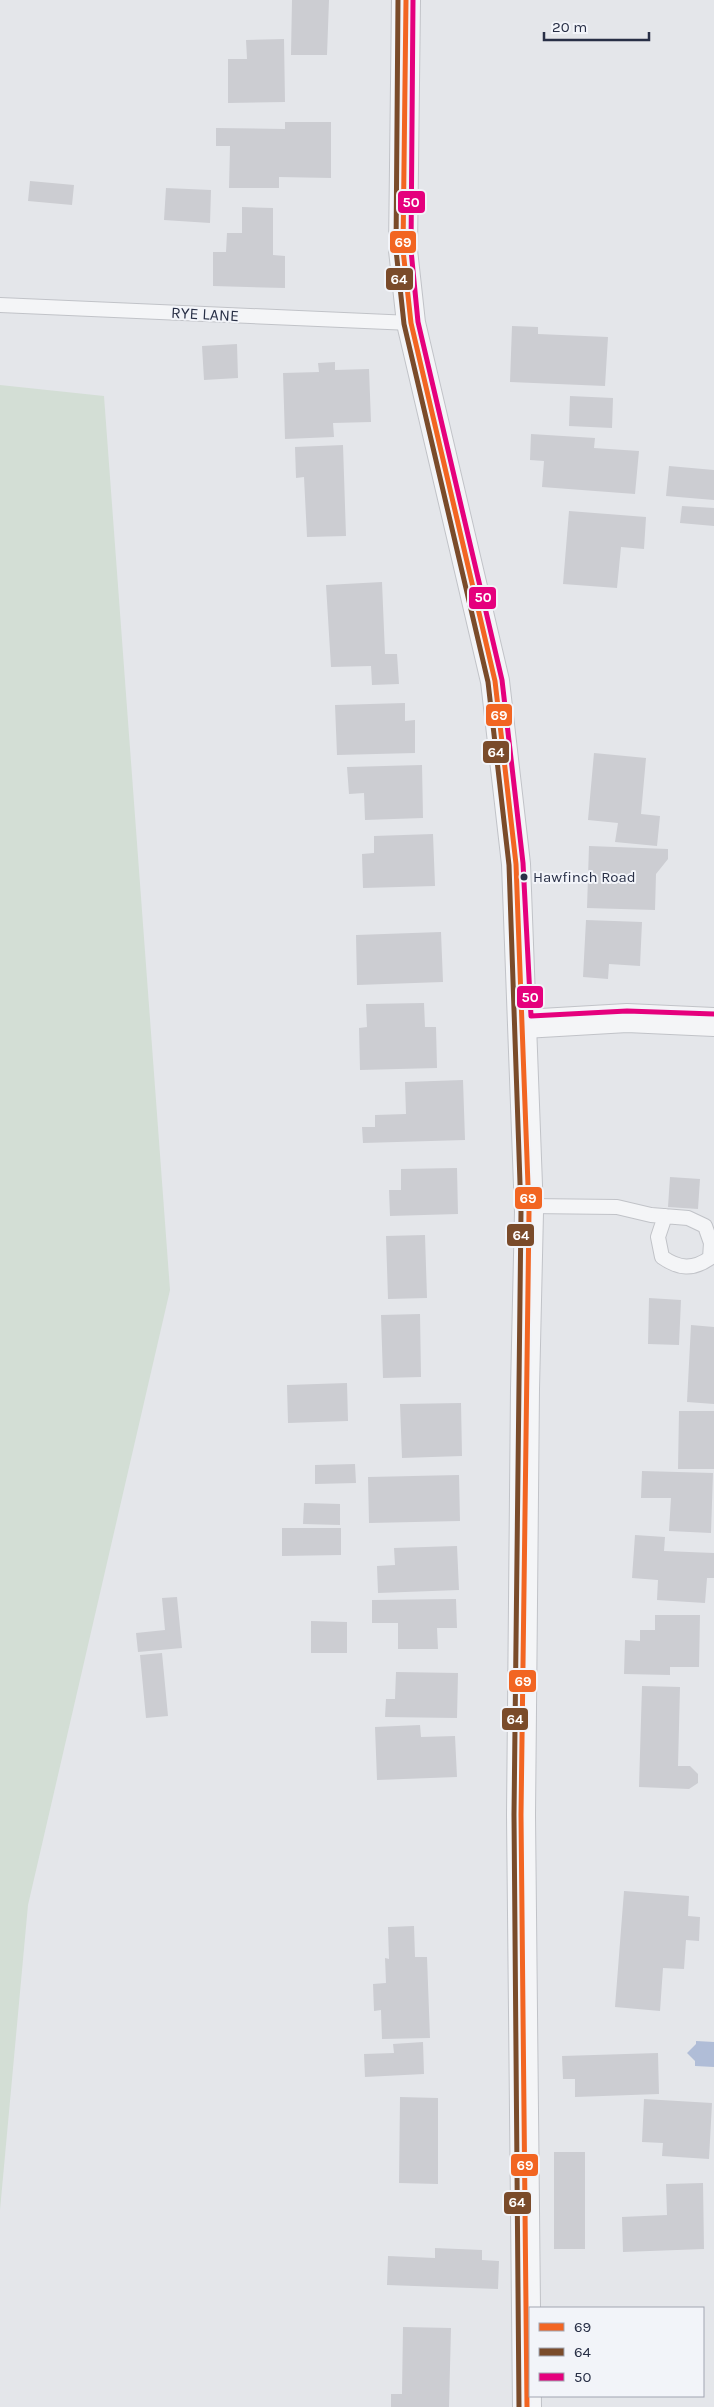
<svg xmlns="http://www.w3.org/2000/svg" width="714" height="2407" font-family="Karla,sans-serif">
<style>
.green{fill:#d3ded5}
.water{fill:#b0bdd7}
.building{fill:#cccdd2}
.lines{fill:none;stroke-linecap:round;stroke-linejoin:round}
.service-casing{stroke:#c1c3c8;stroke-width:16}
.minor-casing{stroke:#c1c3c8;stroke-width:30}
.tertiary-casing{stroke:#c1c3c8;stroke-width:30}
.service{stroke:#f4f5f7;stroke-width:14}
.minor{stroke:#f4f5f7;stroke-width:28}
.tertiary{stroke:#f4f5f7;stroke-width:28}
.bus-1-casing{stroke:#f2f4f9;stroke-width:9}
.bus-2-casing{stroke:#f2f4f9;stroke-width:9}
.bus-3-casing{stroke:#f2f4f9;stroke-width:9}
.bus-1{stroke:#f26522;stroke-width:5}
.bus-2{stroke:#7a4b2a;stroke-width:5}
.bus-3{stroke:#e5007d;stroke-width:5}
.bus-dot{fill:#282f46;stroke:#f2f4f9;stroke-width:2}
.labels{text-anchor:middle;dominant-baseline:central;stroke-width:4;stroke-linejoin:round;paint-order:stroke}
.bus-label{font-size:15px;fill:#282f46;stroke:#f2f4f9;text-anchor:start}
.street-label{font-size:16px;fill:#282f46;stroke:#f2f4f9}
.line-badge{stroke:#f2f4f9;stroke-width:2}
.badge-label{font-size:14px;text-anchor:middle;font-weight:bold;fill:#fff}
</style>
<rect width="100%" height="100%" fill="#e4e6ea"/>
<path class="green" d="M 0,385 L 104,396 L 170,1290 L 28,1905 L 0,2210 Z"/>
<path class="water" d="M 696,2041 L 714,2042 L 714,2067 L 695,2066 L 695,2061 L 687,2053 L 696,2044 Z"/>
<path class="building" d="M 292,0 L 329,0 L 327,55 L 291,55 Z
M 284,39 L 285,102 L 228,103 L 228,59 L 247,59 L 246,40 Z
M 285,122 L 331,122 L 331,178 L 279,177 L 279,188 L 229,188 L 230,146 L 216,146 L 216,128 L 285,129 Z
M 30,181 L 74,185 L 72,205 L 28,201 Z
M 166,188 L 211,190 L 210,223 L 164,220 Z
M 242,207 L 273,208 L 273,255 L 285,256 L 285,288 L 213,286 L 213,252 L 226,252 L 227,233 L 242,233 Z
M 512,326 L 538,327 L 538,334 L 608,337 L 605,386 L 510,382 Z
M 237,344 L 238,378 L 204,380 L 202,346 Z
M 335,362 L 335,370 L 369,369 L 371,422 L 333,423 L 334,437 L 285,439 L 283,373 L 319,372 L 318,363 Z
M 570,396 L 613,398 L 612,428 L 569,426 Z
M 531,434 L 595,438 L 594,448 L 639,451 L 635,494 L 542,487 L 544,461 L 530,460 Z
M 343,445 L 346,536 L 307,537 L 304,477 L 296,478 L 295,447 Z
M 669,466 L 714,470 L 714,500 L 666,496 Z
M 682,506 L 714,508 L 714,526 L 680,523 Z
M 569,511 L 646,517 L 644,549 L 621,547 L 617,588 L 563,584 Z
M 382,582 L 385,654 L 397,654 L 399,684 L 372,685 L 371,666 L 331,667 L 326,585 Z
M 405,703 L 405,721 L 415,720 L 415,753 L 337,755 L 335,705 Z
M 594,753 L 646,758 L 641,814 L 660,816 L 657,846 L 615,842 L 618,823 L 588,820 Z
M 422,765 L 423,818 L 365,820 L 364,793 L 349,794 L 347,767 Z
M 433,834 L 435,886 L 363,888 L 362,854 L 374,853 L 374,836 Z
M 589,846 L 668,849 L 668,859 L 656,874 L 655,910 L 587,908 Z
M 586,920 L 642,922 L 640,966 L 609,964 L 608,979 L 583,977 Z
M 441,932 L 443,982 L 357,985 L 356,935 Z
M 424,1003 L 425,1027 L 436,1027 L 437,1068 L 360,1070 L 359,1028 L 367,1027 L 366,1004 Z
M 463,1080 L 465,1140 L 363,1143 L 362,1127 L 375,1127 L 375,1115 L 406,1114 L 405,1082 Z
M 457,1168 L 458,1214 L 390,1216 L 389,1190 L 401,1190 L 401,1169 Z
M 670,1177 L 700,1179 L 698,1209 L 668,1207 Z
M 425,1235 L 427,1298 L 388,1299 L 386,1236 Z
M 649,1298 L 681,1300 L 679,1345 L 648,1344 Z
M 420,1314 L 421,1377 L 383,1378 L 381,1315 Z
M 691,1325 L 714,1327 L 714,1404 L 687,1402 Z
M 347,1383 L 348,1421 L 288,1423 L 287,1385 Z
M 461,1403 L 462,1456 L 402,1458 L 400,1404 Z
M 679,1411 L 714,1411 L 714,1469 L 678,1469 Z
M 355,1464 L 356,1483 L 315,1484 L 315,1465 Z
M 642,1471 L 713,1473 L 711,1533 L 669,1531 L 671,1498 L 641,1498 Z
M 459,1475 L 460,1521 L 369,1523 L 368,1477 Z
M 304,1503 L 340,1504 L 340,1525 L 303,1524 Z
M 282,1528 L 341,1528 L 341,1555 L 282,1556 Z
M 635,1535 L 665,1537 L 664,1551 L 714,1553 L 714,1578 L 707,1578 L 705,1603 L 657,1600 L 658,1580 L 632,1578 Z
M 457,1546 L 459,1590 L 378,1593 L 377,1566 L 395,1565 L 394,1548 Z
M 177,1597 L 182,1648 L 138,1652 L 136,1633 L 165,1630 L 162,1598 Z
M 456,1599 L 457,1628 L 437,1628 L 438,1649 L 398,1649 L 398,1623 L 372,1623 L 372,1600 Z
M 655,1615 L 700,1615 L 699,1667 L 670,1667 L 670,1675 L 624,1674 L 625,1640 L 640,1641 L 640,1630 L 655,1630 Z
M 311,1621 L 347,1622 L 347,1653 L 311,1653 Z
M 162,1653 L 168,1716 L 146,1718 L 140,1655 Z
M 396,1672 L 458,1673 L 457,1718 L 385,1717 L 386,1699 L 395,1699 Z
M 642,1686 L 680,1687 L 678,1766 L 690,1766 L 698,1774 L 698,1783 L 689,1789 L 639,1787 Z
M 420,1725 L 421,1737 L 455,1736 L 457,1777 L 377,1780 L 375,1727 Z
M 624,1891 L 689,1896 L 688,1916 L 700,1917 L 699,1941 L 686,1940 L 684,1969 L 663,1968 L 660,2011 L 615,2007 Z
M 414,1926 L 415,1957 L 427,1957 L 430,2038 L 382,2039 L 381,2010 L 374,2011 L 373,1984 L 386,1983 L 385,1958 L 389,1959 L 388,1927 Z
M 423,2042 L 424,2074 L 365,2077 L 364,2054 L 394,2053 L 393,2044 Z
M 658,2053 L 659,2094 L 575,2097 L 575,2079 L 563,2079 L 562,2056 Z
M 400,2097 L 438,2098 L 438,2184 L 399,2183 Z
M 644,2099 L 712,2103 L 709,2159 L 662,2156 L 663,2143 L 642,2142 Z
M 554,2152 L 585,2152 L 585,2249 L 554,2249 Z
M 703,2183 L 704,2249 L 623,2252 L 622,2217 L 667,2215 L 666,2184 Z
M 435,2248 L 482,2250 L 482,2260 L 499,2261 L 498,2289 L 387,2285 L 388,2256 L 435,2258 Z
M 403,2327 L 451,2328 L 449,2407 L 391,2407 L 391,2394 L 402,2394 Z"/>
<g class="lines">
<defs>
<path id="service" d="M 0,305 L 411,323
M 529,1206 L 617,1207 L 651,1215 L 688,1218 L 705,1226 L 711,1243 L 710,1258 C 693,1270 679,1269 662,1257 L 658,1237 L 665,1216"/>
<path id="minor" d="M 524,1024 L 627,1018 L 714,1022"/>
<path id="tertiary" d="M 406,0 L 403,250 L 411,323 L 495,681 L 516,864 L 529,1212 L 525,1389 L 521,1815 L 527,2407"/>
</defs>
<use href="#service" class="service-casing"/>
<use href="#minor" class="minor-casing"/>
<use href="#tertiary" class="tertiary-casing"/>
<use href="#service" class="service"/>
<use href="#minor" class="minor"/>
<use href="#tertiary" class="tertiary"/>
<defs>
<path id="bus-1" d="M 406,0 L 403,250 L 411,323 L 495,681 L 516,864 L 529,1212 L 521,1815 L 527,2407"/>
<path id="bus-2" d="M 398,0 L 396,250 L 404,324 L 488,682 L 509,865 L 521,1212 L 514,1815 L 519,2407"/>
<path id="bus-3" d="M 413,0 L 411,250 L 418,322 L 502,680 L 523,863 L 531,1016 L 627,1011 L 714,1014"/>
</defs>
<use href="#bus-1" class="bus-1-casing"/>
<use href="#bus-2" class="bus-2-casing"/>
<use href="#bus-3" class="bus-3-casing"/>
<use href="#bus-1" class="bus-1"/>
<use href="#bus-2" class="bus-2"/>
<use href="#bus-3" class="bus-3"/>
</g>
<circle class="bus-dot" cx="524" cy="877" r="4.5"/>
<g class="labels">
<g class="bus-label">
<text x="533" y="877">Hawfinch Road</text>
</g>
<g class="street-label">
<text transform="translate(205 314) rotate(3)">RYE LANE</text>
</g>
</g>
<g class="line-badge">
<rect x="397" y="190" width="29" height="24" rx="5" fill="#e5007d"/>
<rect x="389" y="230" width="28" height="24" rx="5" fill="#f26522"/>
<rect x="385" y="267" width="29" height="24" rx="5" fill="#7a4b2a"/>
<rect x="468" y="586" width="29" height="24" rx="5" fill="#e5007d"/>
<rect x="485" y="703" width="28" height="24" rx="5" fill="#f26522"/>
<rect x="482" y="740" width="28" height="24" rx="5" fill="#7a4b2a"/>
<rect x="516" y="985" width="28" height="24" rx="5" fill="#e5007d"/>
<rect x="514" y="1186" width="29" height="24" rx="5" fill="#f26522"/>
<rect x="506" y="1223" width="29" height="24" rx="5" fill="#7a4b2a"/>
<rect x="508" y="1669" width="29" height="24" rx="5" fill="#f26522"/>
<rect x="501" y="1707" width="28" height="24" rx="5" fill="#7a4b2a"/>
<rect x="510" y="2153" width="29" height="24" rx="5" fill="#f26522"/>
<rect x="503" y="2191" width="29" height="24" rx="5" fill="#7a4b2a"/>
</g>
<g class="badge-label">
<text x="411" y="207">50</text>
<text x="403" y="247">69</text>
<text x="399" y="284">64</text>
<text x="483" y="602">50</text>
<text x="499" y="720">69</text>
<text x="496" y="757">64</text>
<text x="530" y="1002">50</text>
<text x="528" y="1203">69</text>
<text x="521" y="1240">64</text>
<text x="523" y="1686">69</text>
<text x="515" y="1724">64</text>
<text x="525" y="2170">69</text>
<text x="517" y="2207">64</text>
</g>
<rect x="529" y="2307" width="175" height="90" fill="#f2f4f9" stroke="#a1a5b1"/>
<rect x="539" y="2323" width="25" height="8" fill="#f26522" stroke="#a1a5b1"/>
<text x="574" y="2332" font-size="15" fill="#282f46">69</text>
<rect x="539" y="2348" width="25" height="8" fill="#7a4b2a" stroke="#a1a5b1"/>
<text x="574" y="2357" font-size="15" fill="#282f46">64</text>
<rect x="539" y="2373" width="25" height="8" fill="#e5007d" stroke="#a1a5b1"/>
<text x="574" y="2382" font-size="15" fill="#282f46">50</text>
<path d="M544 32v8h105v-8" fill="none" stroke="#282f46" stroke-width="2.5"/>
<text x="552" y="32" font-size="15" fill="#282f46" stroke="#f2f4f9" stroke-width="4" paint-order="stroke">20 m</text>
</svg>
